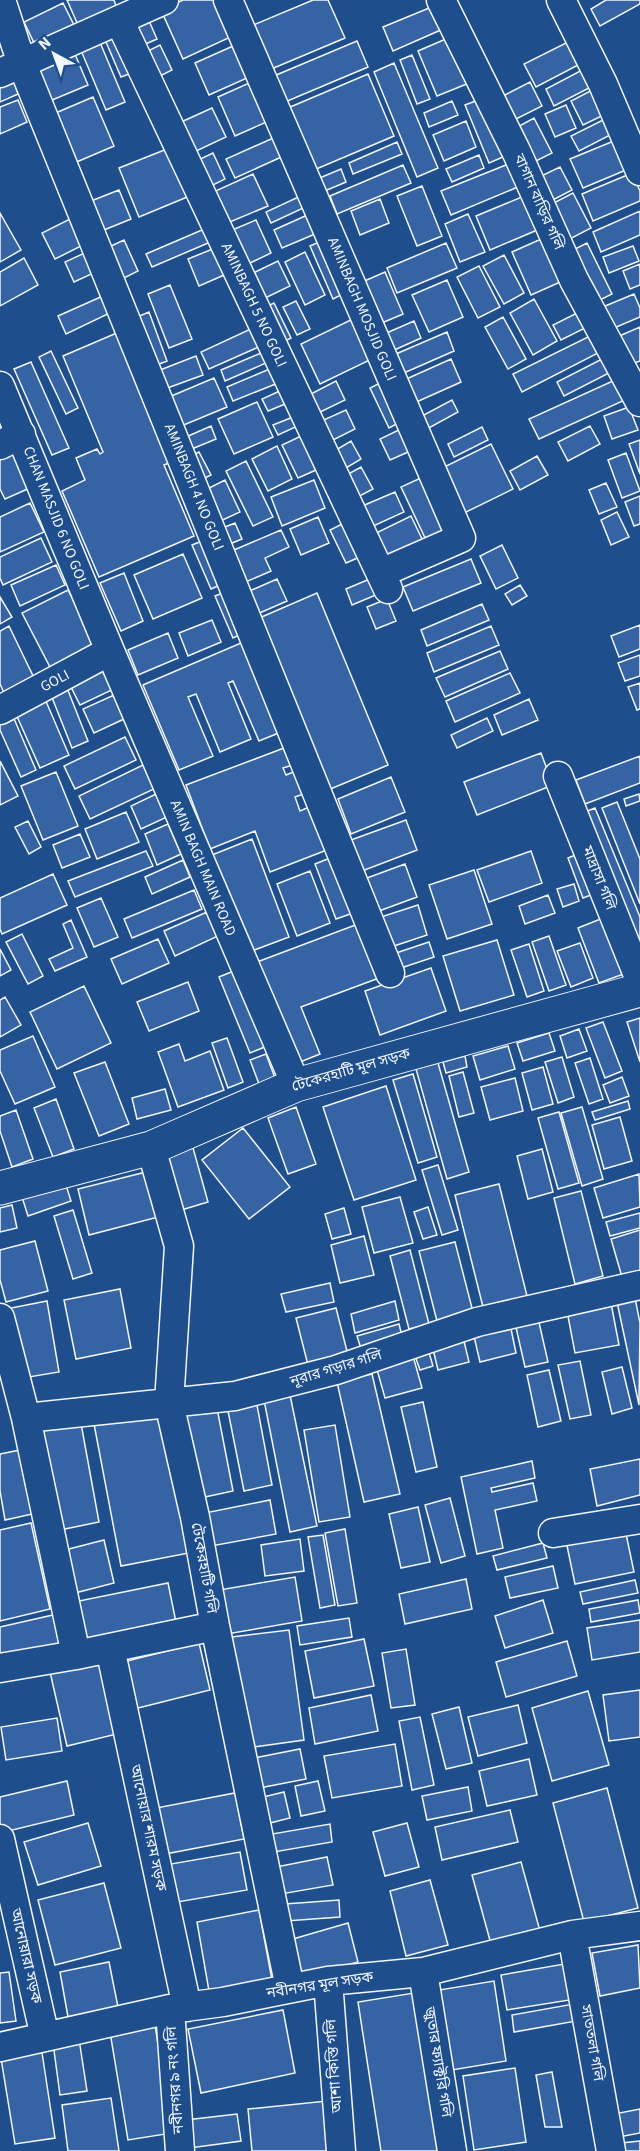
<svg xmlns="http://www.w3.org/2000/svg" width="640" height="2151" font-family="'Source Sans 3','Noto Sans Bengali',sans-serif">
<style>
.building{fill:#3563a3;stroke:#f2f6ff;stroke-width:1.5}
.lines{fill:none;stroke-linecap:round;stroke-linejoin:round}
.street-casing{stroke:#f2f6ff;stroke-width:31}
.secondary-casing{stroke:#f2f6ff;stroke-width:35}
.street{stroke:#1f4e8c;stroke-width:28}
.secondary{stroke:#1f4e8c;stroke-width:33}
.labels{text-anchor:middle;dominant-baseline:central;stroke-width:4.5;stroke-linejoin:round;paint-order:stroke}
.street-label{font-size:15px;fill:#f2f6ff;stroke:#1f4e8c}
</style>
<rect width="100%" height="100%" fill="#1f4e8c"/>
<path class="building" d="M 67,0 L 114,0 L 116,6 L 78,25 Z
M 183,0 L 222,0 L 237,34 L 183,59 L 161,10 Z
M 313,0 L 328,0 L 345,38 L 269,70 L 251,26 Z
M 606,0 L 640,0 L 640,4 L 600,26 L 591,9 Z
M 63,3 L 76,29 L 37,49 L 24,22 Z
M 434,6 L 443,29 L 393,51 L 383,27 Z
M 146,14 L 157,39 L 141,46 L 130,21 Z
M 118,29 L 137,71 L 121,77 L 103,35 Z
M 455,35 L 474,81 L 437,96 L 418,51 Z
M 99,40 L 125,102 L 106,110 L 80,48 Z
M 357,41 L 368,67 L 285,102 L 274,76 Z
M 570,41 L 582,63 L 536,87 L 524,64 Z
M 242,42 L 256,74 L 209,95 L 195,63 Z
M 160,45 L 172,70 L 158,77 L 146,52 Z
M 72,47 L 88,85 L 45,103 L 29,65 Z
M 412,55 L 430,99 L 417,104 L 400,60 Z
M 394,63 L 438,168 L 417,177 L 374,72 Z
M 584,69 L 593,86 L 554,106 L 546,89 Z
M 368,74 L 394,136 L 314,170 L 288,108 Z
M 256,80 L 273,119 L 235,136 L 218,97 Z
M 14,82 L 18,94 L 0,102 L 0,88 Z
M 530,82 L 542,106 L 512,121 L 499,98 Z
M 598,87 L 610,112 L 583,125 L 571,101 Z
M 93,97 L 114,146 L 72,164 L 51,115 Z
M 486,97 L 510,154 L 489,163 L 465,105 Z
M 18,100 L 27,122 L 0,134 L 0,107 Z
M 452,101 L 458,115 L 429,127 L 424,113 Z
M 566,105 L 576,128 L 555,137 L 545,114 Z
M 212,108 L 226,137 L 192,153 L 179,123 Z
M 609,117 L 616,132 L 579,151 L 571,136 Z
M 534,118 L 552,153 L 530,164 L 512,130 Z
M 466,121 L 476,147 L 444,161 L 433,135 Z
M 280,135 L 288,154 L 235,178 L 226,159 Z
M 621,138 L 633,167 L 583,188 L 570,159 Z
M 397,142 L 402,154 L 353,174 L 349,163 Z
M 172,147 L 192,195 L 139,217 L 119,168 Z
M 213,153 L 225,179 L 207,188 L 194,162 Z
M 479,155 L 484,168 L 452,182 L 446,169 Z
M 516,161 L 525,184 L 451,215 L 441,191 Z
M 403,165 L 411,183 L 337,214 L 330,196 Z
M 560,167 L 572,190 L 549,202 L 537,178 Z
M 341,169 L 346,182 L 320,193 L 315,180 Z
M 632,173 L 640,191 L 640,201 L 593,221 L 582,194 Z
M 253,174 L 268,206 L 225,224 L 211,193 Z
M 422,186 L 442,236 L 417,246 L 397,196 Z
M 119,190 L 131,219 L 104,230 L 91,201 Z
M 307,193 L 312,204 L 271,223 L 266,212 Z
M 573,193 L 591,228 L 564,242 L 546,207 Z
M 529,194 L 542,228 L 490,250 L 476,216 Z
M 380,199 L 389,223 L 360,235 L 351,211 Z
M 640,211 L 640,235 L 601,252 L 593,232 Z
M 314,212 L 322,231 L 282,248 L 274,230 Z
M 0,213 L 21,250 L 0,262 Z
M 468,214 L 485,252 L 460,262 L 445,224 Z
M 74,217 L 87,243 L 55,259 L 42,233 Z
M 256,220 L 271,253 L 246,265 L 230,231 Z
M 209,227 L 215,240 L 152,267 L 146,254 Z
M 548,236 L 567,279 L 531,295 L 512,252 Z
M 326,239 L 349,291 L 333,299 L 310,246 Z
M 124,240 L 138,271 L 120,280 L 107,248 Z
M 446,243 L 457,268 L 397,293 L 387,268 Z
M 587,243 L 612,294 L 592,304 L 567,253 Z
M 220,246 L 231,272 L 199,286 L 188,259 Z
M 633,246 L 639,261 L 609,273 L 603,257 Z
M 89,251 L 98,271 L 74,282 L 65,262 Z
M 305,252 L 325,295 L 305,305 L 285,262 Z
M 504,255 L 524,293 L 504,304 L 483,266 Z
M 24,258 L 38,285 L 0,306 L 0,272 Z
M 278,261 L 290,286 L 261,300 L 249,275 Z
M 640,264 L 640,285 L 630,289 L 623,271 Z
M 479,266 L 500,307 L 478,318 L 457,277 Z
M 385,272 L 403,314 L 377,325 L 360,283 Z
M 447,280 L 463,317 L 429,332 L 412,295 Z
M 170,285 L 192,339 L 169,348 L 148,294 Z
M 634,294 L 640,308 L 640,317 L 607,331 L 598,309 Z
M 105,295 L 112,312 L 66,334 L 58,316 Z
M 534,299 L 557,341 L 533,355 L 510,313 Z
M 296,301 L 310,329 L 297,335 L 283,307 Z
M 274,303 L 291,338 L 278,345 L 261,309 Z
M 581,311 L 589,326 L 561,340 L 553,325 Z
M 149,312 L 167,361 L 149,368 L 130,320 Z
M 359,316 L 378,356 L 320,384 L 301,344 Z
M 503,317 L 526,359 L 508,369 L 485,327 Z
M 414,321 L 421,338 L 390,352 L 382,335 Z
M 255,327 L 263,345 L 209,369 L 201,352 Z
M 640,327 L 640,361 L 629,365 L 617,337 Z
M 119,332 L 174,461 L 164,465 L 194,536 L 99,577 L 62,491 L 85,480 L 76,458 L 97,449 L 100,454 L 103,452 L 63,356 Z
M 447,332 L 454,351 L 397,376 L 389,357 Z
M 592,335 L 600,352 L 522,392 L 513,374 Z
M 51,351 L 78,408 L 66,414 L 39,357 Z
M 261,353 L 266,363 L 225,381 L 221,370 Z
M 196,356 L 203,375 L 162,390 L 155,372 Z
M 604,358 L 611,372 L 564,396 L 557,382 Z
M 451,359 L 461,382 L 412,404 L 402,381 Z
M 31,362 L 69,448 L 52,455 L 14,369 Z
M 272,368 L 278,383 L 233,401 L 227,387 Z
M 214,378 L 227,407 L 174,429 L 162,400 Z
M 386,380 L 406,419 L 389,428 L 370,388 Z
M 615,380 L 625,400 L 539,439 L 529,419 Z
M 336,381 L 345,400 L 314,415 L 305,397 Z
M 284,389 L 290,402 L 268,411 L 262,399 Z
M 452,400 L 458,412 L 427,429 L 420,417 Z
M 257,402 L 273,437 L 234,454 L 218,419 Z
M 629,407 L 638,430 L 612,439 L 604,416 Z
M 346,410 L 355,429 L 329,442 L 319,422 Z
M 298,415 L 302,424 L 278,435 L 273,425 Z
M 211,426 L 216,439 L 182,453 L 177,441 Z
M 407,426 L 417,448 L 390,460 L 380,439 Z
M 590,426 L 600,444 L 568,461 L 558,442 Z
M 482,427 L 488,440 L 454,457 L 448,444 Z
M 301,436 L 316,470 L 298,478 L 282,445 Z
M 640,440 L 640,474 L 629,444 Z
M 351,441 L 361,459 L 341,471 L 331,453 Z
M 12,443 L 32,487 L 5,499 L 0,489 L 0,449 Z
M 491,444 L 513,489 L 460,515 L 438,470 Z
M 277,446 L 292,479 L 268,491 L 252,459 Z
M 199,452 L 211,475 L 195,483 L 184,459 Z
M 626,453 L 640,491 L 622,498 L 608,460 Z
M 537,456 L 548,475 L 520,490 L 510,471 Z
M 246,461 L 273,517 L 253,526 L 226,471 Z
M 361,467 L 373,489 L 352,500 L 341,478 Z
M 425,476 L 451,530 L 427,542 L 401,487 Z
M 225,480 L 240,512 L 214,524 L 199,493 Z
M 314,480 L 325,508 L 282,526 L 271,497 Z
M 606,483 L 617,507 L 599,514 L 589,490 Z
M 395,492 L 404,512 L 369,528 L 360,507 Z
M 640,496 L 640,524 L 634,526 L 625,502 Z
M 30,503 L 44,532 L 0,552 L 0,517 Z
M 617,512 L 629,537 L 611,545 L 601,520 Z
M 411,516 L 423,541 L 383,561 L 370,536 Z
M 318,517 L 329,543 L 301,555 L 290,529 Z
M 346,522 L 362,556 L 346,563 L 330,530 Z
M 235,523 L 242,539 L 222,547 L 215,531 Z
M 281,530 L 289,547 L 265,558 L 271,571 L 241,584 L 227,553 Z
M 41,538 L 52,562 L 3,585 L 0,578 L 0,557 Z
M 207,539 L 225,583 L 211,589 L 192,545 Z
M 502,545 L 518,578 L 496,589 L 480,556 Z
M 183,554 L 202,598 L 153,619 L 134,575 Z
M 471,559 L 481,583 L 413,611 L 403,587 Z
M 56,565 L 65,585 L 20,606 L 11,585 Z
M 124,573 L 143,621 L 121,631 L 100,583 Z
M 372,578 L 378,594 L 352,605 L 346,589 Z
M 277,579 L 287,601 L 255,615 L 245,593 Z
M 520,585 L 527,596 L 512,605 L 505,594 Z
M 68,590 L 97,647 L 51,669 L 22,613 Z
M 228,591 L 246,632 L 233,638 L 215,596 Z
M 317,593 L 388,765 L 328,790 L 257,619 Z
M 0,597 L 12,617 L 0,624 Z
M 387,599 L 396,621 L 376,629 L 367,607 Z
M 482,604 L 489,620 L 427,646 L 421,630 Z
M 212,620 L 221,642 L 188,656 L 179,633 Z
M 640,625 L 640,649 L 619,657 L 611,636 Z
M 9,626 L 35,680 L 5,695 L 0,684 L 0,631 Z
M 491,626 L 499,645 L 434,672 L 427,653 Z
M 168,633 L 178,658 L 138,675 L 128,650 Z
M 248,640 L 286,730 L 259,741 L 233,681 L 228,683 L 251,739 L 220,752 L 196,694 L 188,697 L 213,756 L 179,770 L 143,685 Z
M 500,651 L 508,669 L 445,697 L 436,678 Z
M 640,655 L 640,676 L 625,681 L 618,663 Z
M 104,663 L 116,688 L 80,705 L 68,681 Z
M 510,673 L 520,693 L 455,722 L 446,701 Z
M 640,683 L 640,709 L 637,710 L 628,687 Z
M 67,688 L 88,741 L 72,748 L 51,695 Z
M 114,695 L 124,719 L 94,733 L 83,709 Z
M 45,699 L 69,755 L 40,768 L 15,712 Z
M 529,699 L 538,720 L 502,735 L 494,715 Z
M 12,714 L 36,770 L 21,777 L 0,730 L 0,720 Z
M 487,718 L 493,731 L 457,748 L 451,735 Z
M 125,737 L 136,760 L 75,789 L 64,766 Z
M 292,745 L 299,763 L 283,768 L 286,775 L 301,769 L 309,792 L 295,797 L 300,811 L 316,804 L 332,848 L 270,872 L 255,831 L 210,849 L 186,785 Z
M 541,753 L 553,785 L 477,815 L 464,782 Z
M 640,756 L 640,783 L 585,804 L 576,780 Z
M 0,761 L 18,796 L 0,805 Z
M 143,765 L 154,789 L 90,819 L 79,796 Z
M 56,772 L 78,826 L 43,840 L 21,786 Z
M 391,777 L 405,812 L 351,834 L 338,799 Z
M 156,794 L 167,817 L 141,829 L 131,806 Z
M 639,794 L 640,801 L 626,806 L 624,799 Z
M 617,802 L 640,859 L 640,904 L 602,808 Z
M 595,808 L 640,917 L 640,962 L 580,814 Z
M 126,812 L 139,842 L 97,859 L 85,829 Z
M 406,820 L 417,850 L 362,871 L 351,840 Z
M 28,821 L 41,847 L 29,854 L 15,827 Z
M 168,824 L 181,854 L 157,865 L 145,834 Z
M 80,834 L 90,857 L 62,868 L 53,845 Z
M 252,839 L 289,937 L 249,952 L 212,855 Z
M 146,851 L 153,866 L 75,897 L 68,881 Z
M 531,851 L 542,883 L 489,902 L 477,870 Z
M 583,852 L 599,892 L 583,898 L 568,858 Z
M 335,856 L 356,912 L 336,919 L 315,864 Z
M 183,860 L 190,877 L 152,894 L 145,877 Z
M 405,864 L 417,897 L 379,911 L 367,878 Z
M 474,870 L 492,924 L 447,939 L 429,885 Z
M 310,871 L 330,923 L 297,936 L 277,884 Z
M 53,874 L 67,905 L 2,934 L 0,929 L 0,898 Z
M 574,884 L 579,901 L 563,907 L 557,889 Z
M 194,890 L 202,909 L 132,938 L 124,919 Z
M 548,895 L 555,913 L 525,924 L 519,906 Z
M 101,898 L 118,937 L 94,947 L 77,908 Z
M 418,905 L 427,935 L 388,948 L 378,918 Z
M 207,912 L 218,936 L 175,956 L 164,931 Z
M 608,916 L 629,972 L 599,983 L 578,928 Z
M 71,920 L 87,957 L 55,971 L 49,959 L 73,948 L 63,924 Z
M 358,924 L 379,978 L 301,1007 L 320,1054 L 295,1064 L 257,962 Z
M 22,934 L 43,976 L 28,984 L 6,942 Z
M 549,936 L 566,985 L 549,991 L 532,942 Z
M 158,939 L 169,963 L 122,984 L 111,959 Z
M 497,940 L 514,995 L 460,1011 L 443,956 Z
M 429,942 L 434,957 L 395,970 L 390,955 Z
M 580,943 L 593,978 L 571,987 L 557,951 Z
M 529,944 L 544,991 L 527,997 L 511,950 Z
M 0,949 L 11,970 L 0,976 Z
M 431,968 L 446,1011 L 380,1035 L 365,991 Z
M 236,970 L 267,1046 L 250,1053 L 219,977 Z
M 188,982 L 199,1011 L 149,1031 L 137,1002 Z
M 84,986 L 111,1043 L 57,1069 L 30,1012 Z
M 5,997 L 21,1025 L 0,1037 L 0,1000 Z
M 640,1018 L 640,1062 L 627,1022 Z
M 603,1022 L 622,1071 L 605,1078 L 586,1028 Z
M 579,1029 L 587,1051 L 567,1058 L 560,1036 Z
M 549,1033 L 555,1051 L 523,1061 L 517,1043 Z
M 33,1036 L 55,1087 L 15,1104 L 0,1071 L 0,1050 Z
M 227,1038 L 243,1082 L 228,1088 L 212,1043 Z
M 179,1044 L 185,1061 L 210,1051 L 224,1090 L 178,1107 L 158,1052 Z
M 508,1046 L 515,1069 L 480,1080 L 473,1056 Z
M 266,1054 L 275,1078 L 259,1084 L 250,1060 Z
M 465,1056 L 467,1067 L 446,1073 L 443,1062 Z
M 562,1057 L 574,1097 L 558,1103 L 545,1062 Z
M 590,1058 L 603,1099 L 589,1104 L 575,1063 Z
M 105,1062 L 129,1124 L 99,1136 L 74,1073 Z
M 438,1063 L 469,1172 L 447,1179 L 416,1069 Z
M 543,1067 L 553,1104 L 532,1110 L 522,1073 Z
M 463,1072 L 474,1113 L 459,1117 L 449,1076 Z
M 413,1074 L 437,1157 L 418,1163 L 393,1080 Z
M 622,1077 L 629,1096 L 610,1103 L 603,1085 Z
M 515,1078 L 523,1111 L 490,1120 L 481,1087 Z
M 386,1086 L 416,1180 L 354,1200 L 323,1107 Z
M 165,1089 L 171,1110 L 137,1119 L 132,1098 Z
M 56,1099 L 74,1149 L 53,1157 L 34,1108 Z
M 628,1101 L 630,1109 L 595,1120 L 592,1112 Z
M 296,1107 L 316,1164 L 288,1174 L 268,1118 Z
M 582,1107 L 603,1179 L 582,1186 L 561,1113 Z
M 16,1110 L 33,1159 L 12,1167 L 0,1131 L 0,1116 Z
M 559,1112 L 579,1183 L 558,1189 L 538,1118 Z
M 620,1117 L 632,1161 L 604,1169 L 592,1125 Z
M 243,1128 L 290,1187 L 249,1219 L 202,1160 Z
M 193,1148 L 208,1202 L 178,1211 L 162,1157 Z
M 542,1149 L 553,1192 L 528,1199 L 517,1156 Z
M 438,1165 L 458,1230 L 442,1235 L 422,1170 Z
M 150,1171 L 162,1216 L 89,1235 L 78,1189 Z
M 639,1174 L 640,1207 L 603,1218 L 594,1188 Z
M 65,1182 L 71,1201 L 28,1216 L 22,1197 Z
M 499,1184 L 527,1296 L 483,1307 L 455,1195 Z
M 581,1191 L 603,1276 L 575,1284 L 554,1198 Z
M 400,1197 L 413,1243 L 374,1253 L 362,1207 Z
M 12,1205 L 17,1228 L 0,1232 L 0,1208 Z
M 428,1207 L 437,1235 L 423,1239 L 414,1212 Z
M 344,1208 L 351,1234 L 332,1239 L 325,1214 Z
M 73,1210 L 92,1273 L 73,1279 L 54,1216 Z
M 640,1213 L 640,1228 L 610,1236 L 606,1222 Z
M 640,1230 L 640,1271 L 622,1277 L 611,1239 Z
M 364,1236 L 374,1275 L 340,1283 L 331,1245 Z
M 35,1241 L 48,1291 L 6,1302 L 0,1280 L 0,1250 Z
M 455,1242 L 473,1312 L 437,1321 L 419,1251 Z
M 410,1250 L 429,1324 L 409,1329 L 390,1256 Z
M 330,1283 L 334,1302 L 286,1312 L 281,1294 Z
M 120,1289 L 131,1348 L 76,1359 L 64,1300 Z
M 635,1298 L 640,1323 L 639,1405 L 617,1302 Z
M 47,1301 L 59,1372 L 23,1378 L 11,1308 Z
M 395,1301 L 399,1320 L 355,1333 L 351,1314 Z
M 611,1303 L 619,1345 L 575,1353 L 567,1311 Z
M 336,1308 L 348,1355 L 308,1365 L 296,1318 Z
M 538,1318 L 548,1362 L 525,1367 L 515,1323 Z
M 399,1324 L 403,1340 L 362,1352 L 357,1336 Z
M 510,1324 L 516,1353 L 480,1362 L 473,1332 Z
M 463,1337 L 469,1362 L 438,1370 L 432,1345 Z
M 428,1349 L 433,1366 L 420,1370 L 414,1353 Z
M 413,1356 L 422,1388 L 385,1398 L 376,1366 Z
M 580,1361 L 591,1415 L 570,1419 L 558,1365 Z
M 622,1367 L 632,1408 L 612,1414 L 602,1372 Z
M 549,1370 L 561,1421 L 538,1427 L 527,1375 Z
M 372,1374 L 400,1494 L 364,1502 L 337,1382 Z
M 290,1395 L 317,1526 L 290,1532 L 264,1400 Z
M 256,1400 L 272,1485 L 244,1491 L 227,1406 Z
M 423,1402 L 437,1467 L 416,1472 L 401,1407 Z
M 216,1403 L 233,1491 L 200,1498 L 184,1410 Z
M 166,1409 L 194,1552 L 121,1566 L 94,1424 Z
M 80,1418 L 99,1522 L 55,1531 L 36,1427 Z
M 335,1425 L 350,1517 L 319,1522 L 304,1430 Z
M 25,1449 L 37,1513 L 5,1520 L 0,1491 L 0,1454 Z
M 640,1459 L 640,1495 L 597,1506 L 590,1469 Z
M 532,1461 L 535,1478 L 491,1488 L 492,1492 L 533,1483 L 537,1501 L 495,1510 L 503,1548 L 477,1554 L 461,1477 Z
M 450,1498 L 465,1556 L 441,1563 L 425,1505 Z
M 270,1500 L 276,1534 L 206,1547 L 200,1514 Z
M 418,1507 L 430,1562 L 401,1568 L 389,1514 Z
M 31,1523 L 50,1609 L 0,1621 L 0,1530 Z
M 345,1529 L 357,1603 L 338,1606 L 325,1533 Z
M 625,1529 L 634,1572 L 575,1584 L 566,1541 Z
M 323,1535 L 335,1605 L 320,1608 L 308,1537 Z
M 300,1539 L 304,1571 L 265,1576 L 261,1545 Z
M 104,1540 L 114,1583 L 71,1594 L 61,1551 Z
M 543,1543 L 547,1558 L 497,1570 L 493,1556 Z
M 553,1566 L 558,1588 L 510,1598 L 505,1577 Z
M 295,1577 L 302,1621 L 227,1634 L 219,1590 Z
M 466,1579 L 472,1609 L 405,1624 L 399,1594 Z
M 635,1580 L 638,1593 L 583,1604 L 580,1592 Z
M 168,1583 L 177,1627 L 82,1647 L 74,1602 Z
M 543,1600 L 553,1633 L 505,1648 L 495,1616 Z
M 638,1600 L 640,1613 L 591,1622 L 589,1609 Z
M 53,1615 L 61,1650 L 0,1663 L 0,1627 Z
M 349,1618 L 352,1637 L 300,1645 L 297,1626 Z
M 640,1620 L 640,1652 L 592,1660 L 587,1628 Z
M 289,1630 L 304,1740 L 247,1748 L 232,1637 Z
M 364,1639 L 374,1686 L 314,1698 L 305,1651 Z
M 567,1641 L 577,1676 L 506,1697 L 496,1662 Z
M 199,1643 L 210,1690 L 134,1709 L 123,1662 Z
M 406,1649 L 415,1705 L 391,1708 L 382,1653 Z
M 104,1659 L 121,1733 L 67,1746 L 50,1672 Z
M 640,1690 L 640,1737 L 609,1741 L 603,1695 Z
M 588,1691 L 609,1765 L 552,1781 L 532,1708 Z
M 371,1695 L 378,1731 L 315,1744 L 309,1708 Z
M 518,1705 L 527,1743 L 478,1756 L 468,1717 Z
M 459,1707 L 472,1763 L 446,1769 L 432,1714 Z
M 420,1717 L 434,1785 L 412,1790 L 399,1721 Z
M 57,1718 L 62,1751 L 6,1760 L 1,1727 Z
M 395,1744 L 402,1786 L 332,1798 L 324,1756 Z
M 300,1749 L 306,1779 L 259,1788 L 254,1758 Z
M 529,1759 L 537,1795 L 487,1806 L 479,1771 Z
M 67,1781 L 74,1815 L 0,1833 L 0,1797 Z
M 318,1781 L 325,1811 L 301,1816 L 295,1786 Z
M 468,1787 L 472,1811 L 427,1820 L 422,1796 Z
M 607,1788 L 638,1908 L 584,1922 L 553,1803 Z
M 284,1792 L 290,1818 L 262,1825 L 255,1799 Z
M 235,1793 L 244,1839 L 165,1854 L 156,1808 Z
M 510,1810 L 518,1842 L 442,1860 L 435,1827 Z
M 88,1823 L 101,1866 L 38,1885 L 24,1842 Z
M 407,1823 L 419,1867 L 385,1876 L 373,1832 Z
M 330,1824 L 332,1842 L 274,1852 L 272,1834 Z
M 240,1852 L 247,1890 L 172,1903 L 165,1865 Z
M 327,1857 L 333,1885 L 281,1894 L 276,1867 Z
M 521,1862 L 540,1931 L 491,1944 L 472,1875 Z
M 430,1880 L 448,1945 L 406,1956 L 390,1891 Z
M 104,1883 L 121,1948 L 55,1965 L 38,1900 Z
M 339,1900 L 340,1917 L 286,1921 L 285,1904 Z
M 259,1910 L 272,1980 L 209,1991 L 197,1922 Z
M 348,1923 L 358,1962 L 296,1979 L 286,1941 Z
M 638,1945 L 640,1988 L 600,1996 L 592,1953 Z
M 109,1962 L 118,2007 L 68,2017 L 60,1972 Z
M 570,1963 L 576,1999 L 507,2010 L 501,1975 Z
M 9,1972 L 16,2021 L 0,2023 L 0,1973 Z
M 494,1981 L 506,2061 L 446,2071 L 433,1991 Z
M 420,1992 L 445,2151 L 381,2151 L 358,2002 Z
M 579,2003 L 582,2020 L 514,2032 L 512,2015 Z
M 283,2010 L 295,2073 L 201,2093 L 188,2029 Z
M 155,2025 L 172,2133 L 128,2140 L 110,2032 Z
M 79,2039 L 87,2091 L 60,2095 L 53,2043 Z
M 41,2046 L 55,2138 L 15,2144 L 0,2052 Z
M 515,2068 L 526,2142 L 474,2150 L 463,2076 Z
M 552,2072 L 562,2127 L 545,2127 L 536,2075 Z
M 111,2098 L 119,2151 L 68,2151 L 62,2105 Z
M 327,2101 L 332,2151 L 252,2151 L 248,2109 Z
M 640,2109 L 640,2133 L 619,2137 L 614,2114 Z
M 237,2114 L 241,2141 L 190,2148 L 186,2120 Z
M 640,2141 L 640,2151 L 622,2151 L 621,2143 Z"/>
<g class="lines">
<defs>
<path id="street" d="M 1,0 L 22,64 L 390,973
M 228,0 L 461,538 L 381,573
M 441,0 L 517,153 L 574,280 L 640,402
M 561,0 L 603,84 L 640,171
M 119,20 L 388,589
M 0,73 L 164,0
M 0,386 L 110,651 L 296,1085
M 0,445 L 21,434
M 0,710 L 110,651
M 558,776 L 640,980
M 151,1148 L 179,1246 L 169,1403 L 195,1517 L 215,1626 L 290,1988
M 0,1318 L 26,1418 L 76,1655
M 26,1418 L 235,1396 L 336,1370 L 477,1322 L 640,1285
M 553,1533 L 640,1519
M 110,1648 L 187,2007
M 0,1668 L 76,1655 L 215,1626
M 0,1839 L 45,2037
M 572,1935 L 611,2151
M 423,1972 L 452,2151
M 328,1981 L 341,2151
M 170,2009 L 180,2151
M 0,2047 L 170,2009 L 223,2002 L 328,1981 L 423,1972 L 572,1935 L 640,1926"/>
<path id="secondary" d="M 0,1188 L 151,1148 L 296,1085 L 640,990"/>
</defs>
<use href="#street" class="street-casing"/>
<use href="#secondary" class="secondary-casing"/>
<use href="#street" class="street"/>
<use href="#secondary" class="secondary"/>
</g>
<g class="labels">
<g class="street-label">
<text transform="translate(539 202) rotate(66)">বাগান বাড়ির গলি</text>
<text transform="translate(254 305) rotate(65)">AMINBAGH 5 NO GOLI</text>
<text transform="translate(362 309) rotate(67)">AMINBAGH MOSJID GOLI</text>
<text transform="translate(194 487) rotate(68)">AMINBAGH 4 NO GOLI</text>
<text transform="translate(56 518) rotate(68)">CHAN MASJID 6 NO GOLI</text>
<text transform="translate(55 681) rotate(-28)">GOLI</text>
<text transform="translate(203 868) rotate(67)">AMIN BAGH MAIN ROAD</text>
<text transform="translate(599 878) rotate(68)">মাদ্রাসা গলি</text>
<text transform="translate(351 1070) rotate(-16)">টেকেরহাটি মূল সড়ক</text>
<text transform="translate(336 1368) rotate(-17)">নূরার গড়ার গলি</text>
<text transform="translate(204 1568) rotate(80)">টেকেরহাটি গলি</text>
<text transform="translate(148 1828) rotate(78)">আনোয়ার শারম সড়ক</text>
<text transform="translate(26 1956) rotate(77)">আনোয়ারা সড়ক</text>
<text transform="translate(320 1985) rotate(-9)">নবীনগর মূল সড়ক</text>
<text transform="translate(592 2043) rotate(80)">সাততলা গলি</text>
<text transform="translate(438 2062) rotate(81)">জুতার ফ্যাক্টরি গলি</text>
<text transform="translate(334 2066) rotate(-94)">আশা কিস্তি গলি</text>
<text transform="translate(175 2080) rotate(-94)">নবীনগর ৯ নং গলি</text>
</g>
</g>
<g transform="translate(54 54) rotate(319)" stroke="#1f4e8c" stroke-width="4.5" paint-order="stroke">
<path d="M0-4.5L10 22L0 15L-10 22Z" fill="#f2f6ff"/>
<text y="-9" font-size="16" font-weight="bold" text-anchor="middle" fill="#f2f6ff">N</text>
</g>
</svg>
